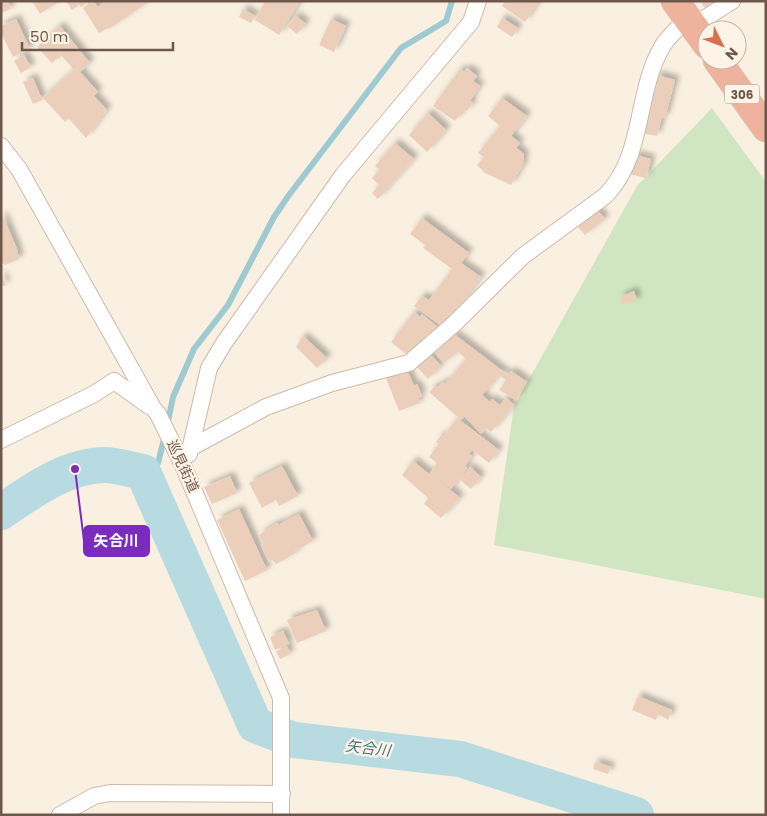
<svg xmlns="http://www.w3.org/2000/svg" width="767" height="816" font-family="Poppins,'Noto Sans JP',sans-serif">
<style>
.green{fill:#d0e5c1}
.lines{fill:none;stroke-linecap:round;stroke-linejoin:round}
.stream{stroke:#9fcad1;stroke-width:6}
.river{stroke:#b8dbe1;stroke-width:36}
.building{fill:#eccfbb;filter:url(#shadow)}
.street-casing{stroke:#cbbaac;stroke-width:18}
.highway-casing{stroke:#d9d3d0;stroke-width:29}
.street{stroke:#fff;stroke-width:16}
.highway{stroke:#efb29d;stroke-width:28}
.labels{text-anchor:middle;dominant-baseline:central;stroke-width:4.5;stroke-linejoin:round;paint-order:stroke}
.shield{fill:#fdf4e7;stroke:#99867a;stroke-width:1}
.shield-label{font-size:12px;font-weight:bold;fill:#6e574b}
.street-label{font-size:14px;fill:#6e574b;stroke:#fdf4e7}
.water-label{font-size:15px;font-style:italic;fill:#477680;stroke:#fdf4e7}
.leader{fill:none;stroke:#7b2cbf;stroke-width:2}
.callout-dot{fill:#7b2cbf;stroke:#fdf4e7;stroke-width:2}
.callout{fill:#7b2cbf;stroke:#7b2cbf;stroke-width:2}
.callout-label{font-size:15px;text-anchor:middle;font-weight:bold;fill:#fff}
</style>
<defs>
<filter id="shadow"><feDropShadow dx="4.5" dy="-4.5" stdDeviation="2.5" flood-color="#0004"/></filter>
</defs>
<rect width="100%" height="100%" fill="#faf0e1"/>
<path class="green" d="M 712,108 L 766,182 L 766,599 L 494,545 L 514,406 L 637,186 Z"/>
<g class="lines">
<path class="stream" d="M 167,426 L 173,397 L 194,349 L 228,305 L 274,217 L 289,195 L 401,48 L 446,21 L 452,1
M 143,472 L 158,463 L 165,435"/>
<path class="river" d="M 1,512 C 32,491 67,465 105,465 C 117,465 131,470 143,472 L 255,725 L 294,740 L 460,759 L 636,815"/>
</g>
<path class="building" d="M 1,1 L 8,1 L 11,9 L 1,13 Z
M 32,1 L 60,1 L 40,14 Z
M 66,1 L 75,1 L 78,6 L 72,10 Z
M 77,1 L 89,1 L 81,7 Z
M 93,1 L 98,7 L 103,3 L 102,1 L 150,1 L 109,29 L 108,28 L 99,33 L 83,8 Z
M 265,1 L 300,1 L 279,35 L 255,20 Z
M 505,1 L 539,1 L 525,22 L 502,6 Z
M 700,1 L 719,1 L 706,10 Z
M 243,9 L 255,16 L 251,23 L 239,17 Z
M 296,16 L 306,24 L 297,34 L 287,26 Z
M 502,18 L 518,28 L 512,37 L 497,27 Z
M 16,19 L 30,49 L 13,57 L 1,33 L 1,26 Z
M 331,19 L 346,26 L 334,52 L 319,45 Z
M 60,26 L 90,63 L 80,72 L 98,92 L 94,96 L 107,110 L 86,138 L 69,119 L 65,122 L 43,98 L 74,70 L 61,55 L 52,63 L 37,47 Z
M 24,55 L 31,67 L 21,73 L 14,61 Z
M 467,68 L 477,76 L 473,81 L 480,86 L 470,101 L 473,103 L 467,111 L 464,109 L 455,121 L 433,106 L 460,69 L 464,72 Z
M 657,75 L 675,80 L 665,118 L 662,117 L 657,136 L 641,133 Z
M 33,78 L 42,100 L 33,104 L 23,82 Z
M 502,98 L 527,116 L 511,136 L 520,143 L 516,148 L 524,154 L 523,165 L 511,185 L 485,173 L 477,165 L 484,157 L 478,153 L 500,126 L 488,116 Z
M 428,113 L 446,130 L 427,152 L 409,135 Z
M 395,143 L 414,159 L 378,199 L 372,193 L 379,185 L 372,178 L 380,170 L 375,166 Z
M 635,155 L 651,159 L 646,178 L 629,174 Z
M 597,210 L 605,219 L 585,235 L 578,227 Z
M 1,216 L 3,216 L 17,249 L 19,259 L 5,265 L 1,262 Z
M 422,218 L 469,253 L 461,263 L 481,277 L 454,314 L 451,312 L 441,326 L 414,306 L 422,296 L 429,300 L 452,269 L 423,248 L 425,245 L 410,234 Z
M 1,273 L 6,285 L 1,287 Z
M 634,291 L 637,300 L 622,305 L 620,297 Z
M 414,312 L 420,317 L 422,314 L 440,329 L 411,358 L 391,342 Z
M 454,334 L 508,375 L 511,371 L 527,382 L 516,400 L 499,390 L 506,380 L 499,375 L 482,395 L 490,402 L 492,399 L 500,405 L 506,398 L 514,405 L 491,432 L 486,428 L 481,434 L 465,416 L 461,420 L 429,392 L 435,386 L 437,388 L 443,382 L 445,384 L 466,359 L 458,352 L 444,363 L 435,353 Z
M 303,336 L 327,358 L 317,368 L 296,347 Z
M 430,354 L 441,366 L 428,379 L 416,366 Z
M 407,370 L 414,386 L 417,384 L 422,396 L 418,398 L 420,403 L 399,411 L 386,378 Z
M 457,418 L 499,450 L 489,463 L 472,450 L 469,454 L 472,456 L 465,466 L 467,468 L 451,489 L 434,476 L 460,498 L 441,518 L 424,504 L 428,498 L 402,475 L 413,461 L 429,474 L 437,463 L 429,457 L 439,444 L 436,442 L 441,435 L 443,437 Z
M 282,466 L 298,496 L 279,506 L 276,500 L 262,508 L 249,483 Z
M 470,467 L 481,477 L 471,489 L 460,480 Z
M 230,476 L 237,493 L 212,504 L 204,487 Z
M 239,509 L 267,570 L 245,581 L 217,520 Z
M 299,514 L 313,541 L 295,551 L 296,553 L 276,564 L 272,560 L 269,562 L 261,545 L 264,544 L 259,535 L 277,523 L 278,525 Z
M 317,610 L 326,631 L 297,643 L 287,620 Z
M 283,631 L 289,644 L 275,650 L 270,637 Z
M 287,646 L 290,654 L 280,659 L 276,651 Z
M 638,696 L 672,710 L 668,720 L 658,714 L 656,720 L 632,710 Z
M 595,762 L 611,767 L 608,774 L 593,769 Z"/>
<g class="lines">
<defs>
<path id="street" d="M 693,26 L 732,1
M 1,146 L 19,169 L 153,408 L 158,414 L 183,465 L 281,698 L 281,815
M 1,440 L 94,394 L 114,381 L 149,406
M 192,447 L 266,407 L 332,383 L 409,363 L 454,324 L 523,256 L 605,196 C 645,156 635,93 662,47 C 668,36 679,27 688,19
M 189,454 L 209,368 L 224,343 L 343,175 L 471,22 L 478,1
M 60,815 L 94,796 L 110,793 L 282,794"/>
<path id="highway" d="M 675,1 L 707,45
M 717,60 L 766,128"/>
</defs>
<use href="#street" class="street-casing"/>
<use href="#highway" class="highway-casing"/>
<use href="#street" class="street"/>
<use href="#highway" class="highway"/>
</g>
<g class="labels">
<rect class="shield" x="724.5" y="84.5" width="35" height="19" rx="4"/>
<g class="shield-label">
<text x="742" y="94">306</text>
</g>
<g class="street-label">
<text transform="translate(183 466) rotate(65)">巡見街道</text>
</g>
<g class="water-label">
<text transform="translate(368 748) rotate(7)">矢合川</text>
</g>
</g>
<path class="leader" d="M75 469L84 541"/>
<circle class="callout-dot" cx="75" cy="469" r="5"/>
<rect class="callout" x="84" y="526" width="65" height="30" rx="5"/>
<g class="callout-label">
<text x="116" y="546">矢合川</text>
</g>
<rect width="767" height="816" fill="none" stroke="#6e574b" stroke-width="5"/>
<g transform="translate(722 45) rotate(132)"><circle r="24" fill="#fdf4e7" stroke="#c4b5a9"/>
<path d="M0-4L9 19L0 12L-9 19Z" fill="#d96f50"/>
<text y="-8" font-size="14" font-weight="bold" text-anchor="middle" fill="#6e574b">N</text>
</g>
<path d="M22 42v8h151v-8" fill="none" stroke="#6e574b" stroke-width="2.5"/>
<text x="30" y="42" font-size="15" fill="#6e574b" stroke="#fdf4e7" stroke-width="4" paint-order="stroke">50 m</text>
</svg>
